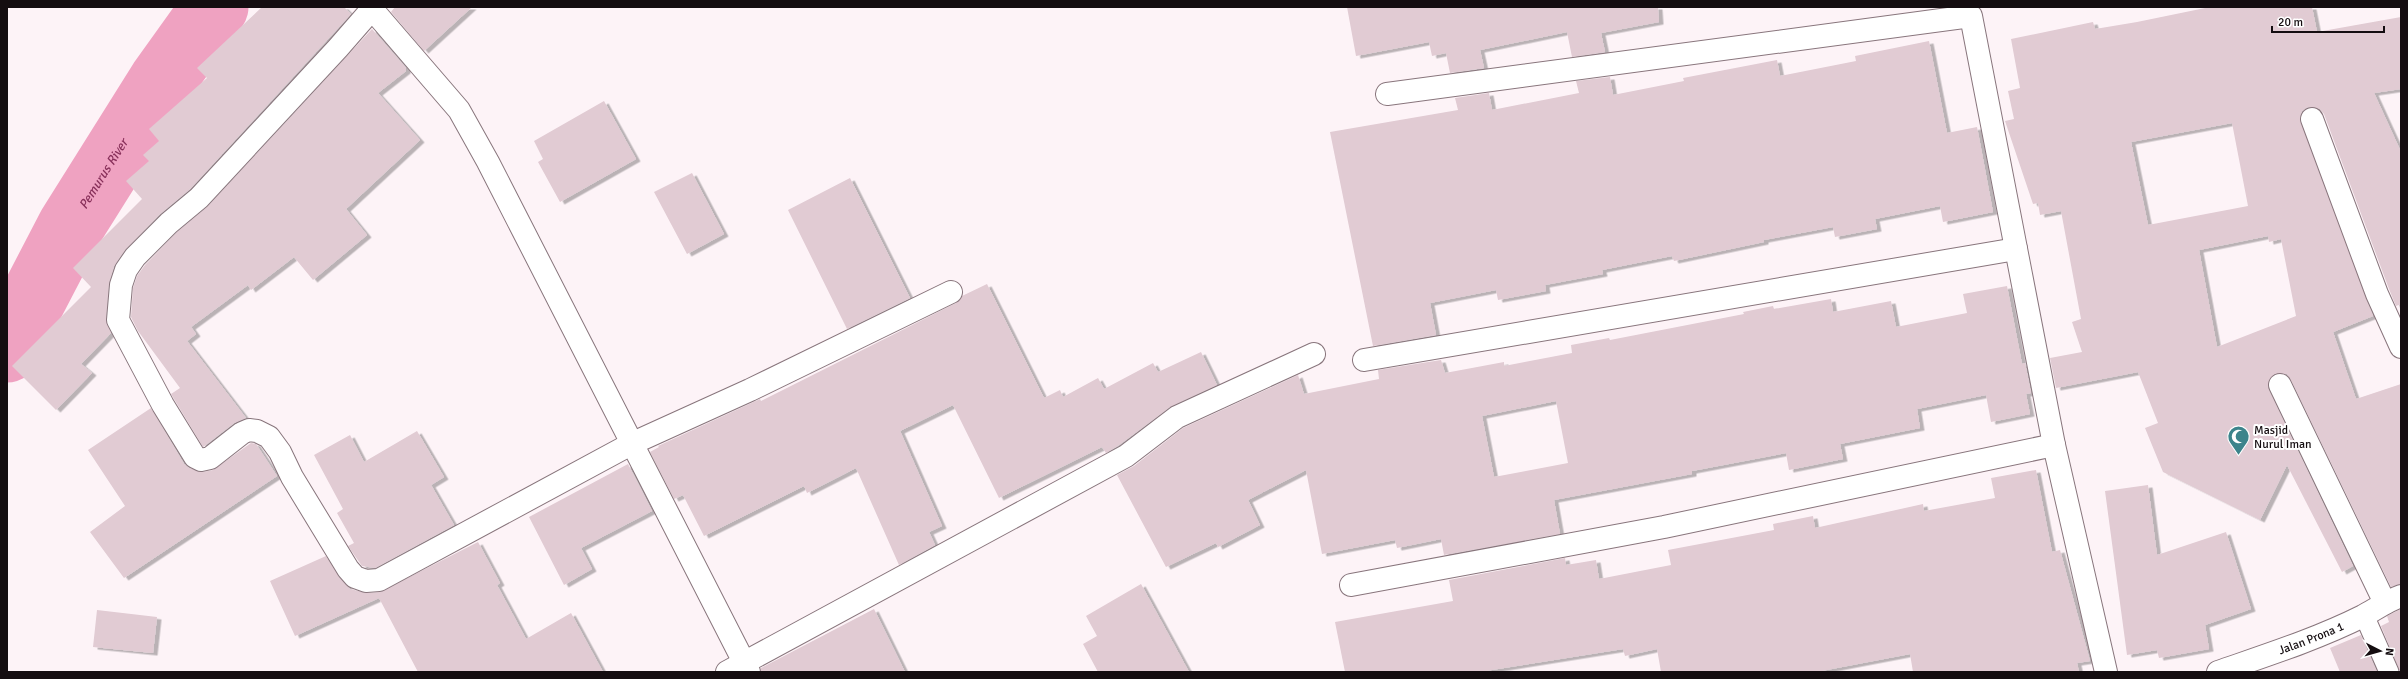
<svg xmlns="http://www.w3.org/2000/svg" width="2408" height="679" font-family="Signika,sans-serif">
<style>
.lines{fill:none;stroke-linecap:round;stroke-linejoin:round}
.river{stroke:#efa2c1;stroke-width:67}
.building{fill:#e1cbd3;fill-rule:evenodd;filter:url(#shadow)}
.lane-casing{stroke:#88757c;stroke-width:21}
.street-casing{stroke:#88757c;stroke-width:24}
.lane{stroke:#fff;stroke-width:19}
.street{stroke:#fff;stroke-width:22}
.labels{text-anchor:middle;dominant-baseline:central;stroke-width:4;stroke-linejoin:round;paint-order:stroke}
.poi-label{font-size:12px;fill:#140d10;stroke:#fff;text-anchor:start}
.street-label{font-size:12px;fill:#140d10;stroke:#fff}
.water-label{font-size:13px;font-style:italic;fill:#88305a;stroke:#fff}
</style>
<defs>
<filter id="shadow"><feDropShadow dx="4.5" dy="2.5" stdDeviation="0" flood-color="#0004"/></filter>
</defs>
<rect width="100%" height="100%" fill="#fdf3f7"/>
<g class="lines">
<path class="river" id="s1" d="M 7,349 L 71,226 L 162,81 L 215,7"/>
</g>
<path class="building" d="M 262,7 L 344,7 L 351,14 L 190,189 L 160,214 L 125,250 L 114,266 L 109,284 L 106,319 L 111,333 L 81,364 L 92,373 L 56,410 L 12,366 L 91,287 L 73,268 L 142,199 L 126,181 L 149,161 L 143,155 L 159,141 L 149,129 L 207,78 L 197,68 Z
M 395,7 L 472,7 L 424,51 L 391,12 Z
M 1347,7 L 1658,7 L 1659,22 L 1601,33 L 1605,52 L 1572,57 L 1567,32 L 1480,50 L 1484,68 L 1450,73 L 1446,53 L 1432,56 L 1429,42 L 1356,56 Z
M 2210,7 L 2312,7 L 2317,32 L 2401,17 L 2401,89 L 2374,93 L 2401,152 L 2401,304 L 2396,306 L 2389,289 L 2324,114 L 2320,109 L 2308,107 L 2302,111 L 2300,117 L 2373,316 L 2333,332 L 2356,399 L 2401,384 L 2401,584 L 2391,587 L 2291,380 L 2287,374 L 2274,374 L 2268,384 L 2269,390 L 2353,566 L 2342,572 L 2287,465 L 2260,520 L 2163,472 L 2145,428 L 2158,423 L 2138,372 L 2056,388 L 2050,358 L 2082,352 L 2072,322 L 2081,319 L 2061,211 L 2040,215 L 2038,203 L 2033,204 L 2005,121 L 2014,119 L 2008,91 L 2020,88 L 2011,39 L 2093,22 L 2095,29 L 2137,22 ZM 2232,123 L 2248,206 L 2148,225 L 2131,142 ZM 2268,236 L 2269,242 L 2281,239 L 2296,316 L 2217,347 L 2199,250 Z
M 372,29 L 406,68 L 406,71 L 378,93 L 420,140 L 346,209 L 367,235 L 313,280 L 294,257 L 251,290 L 248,285 L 191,327 L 196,334 L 187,341 L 246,418 L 234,423 L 203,447 L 171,394 L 180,388 L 138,331 L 131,317 L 133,288 L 137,276 L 145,265 L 177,232 L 208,206 Z
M 1929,41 L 1947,133 L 1977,127 L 1993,212 L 1943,222 L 1940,206 L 1875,219 L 1877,229 L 1835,237 L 1833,227 L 1764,240 L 1764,242 L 1674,261 L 1672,256 L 1602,270 L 1603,274 L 1545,285 L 1546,291 L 1498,300 L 1496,290 L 1430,303 L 1436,335 L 1373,346 L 1330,132 L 1458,110 L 1455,98 L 1489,93 L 1492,110 L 1579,93 L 1576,81 L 1610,77 L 1613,95 L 1684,81 L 1683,78 L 1777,60 L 1780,76 L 1856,61 L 1855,56 Z
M 604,101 L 636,159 L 560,202 L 538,162 L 543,159 L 534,141 Z
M 692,173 L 724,234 L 687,254 L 654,192 Z
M 850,178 L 910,298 L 847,329 L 788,210 Z
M 987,284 L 1044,398 L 1060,390 L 1063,397 L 1098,378 L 1104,389 L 1153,363 L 1158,372 L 1201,352 L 1217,385 L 1170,407 L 1119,445 L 1106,453 L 1102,447 L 999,498 L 953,405 L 900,431 L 942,526 L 929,532 L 935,545 L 899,565 L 856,468 L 807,493 L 804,486 L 704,536 L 683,495 L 674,499 L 650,452 L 659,447 L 658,446 L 760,399 L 761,401 L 956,303 L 962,296 Z
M 2007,286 L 2022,364 L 2025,363 L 2031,393 L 2026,394 L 2030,414 L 1991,422 L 1986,395 L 1917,409 L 1920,428 L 1840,444 L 1843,459 L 1789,470 L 1786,453 L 1692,471 L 1692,474 L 1554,500 L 1560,534 L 1444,555 L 1441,539 L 1397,548 L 1395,540 L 1322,554 L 1306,470 L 1248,500 L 1260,525 L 1218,547 L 1216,543 L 1166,567 L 1117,475 L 1134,466 L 1183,428 L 1298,375 L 1304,394 L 1379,379 L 1378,370 L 1441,360 L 1445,373 L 1504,362 L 1504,366 L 1572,353 L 1571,345 L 1609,338 L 1610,340 L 1744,314 L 1743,312 L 1773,306 L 1774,309 L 1831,299 L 1833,312 L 1891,301 L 1896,327 L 1967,313 L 1963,294 ZM 1556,401 L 1568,463 L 1494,477 L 1482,416 Z
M 151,408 L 184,464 L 189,468 L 203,472 L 213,470 L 251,443 L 256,444 L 277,476 L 124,578 L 90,532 L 125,506 L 88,450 Z
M 417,431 L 444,477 L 431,485 L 454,525 L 375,568 L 362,566 L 348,546 L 354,543 L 337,513 L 343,509 L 314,455 L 350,435 L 364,462 Z
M 628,464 L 652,511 L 581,548 L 592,569 L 564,585 L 529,517 Z
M 2036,470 L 2052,552 L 2060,550 L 2090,661 L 2077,663 L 2079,672 L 1913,672 L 1910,654 L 1816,672 L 1661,672 L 1657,649 L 1625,656 L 1623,649 L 1479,672 L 1345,672 L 1335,622 L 1453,601 L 1449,580 L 1565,558 L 1566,565 L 1596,560 L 1599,579 L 1671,565 L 1668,550 L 1774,530 L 1773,524 L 1813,516 L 1815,528 L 1923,504 L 1924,511 L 1995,498 L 1991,478 Z
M 2148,485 L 2157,555 L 2226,532 L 2251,609 L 2205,625 L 2209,649 L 2159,658 L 2157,650 L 2127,655 L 2105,491 Z
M 478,542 L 500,583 L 497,585 L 526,639 L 571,613 L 603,672 L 418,672 L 379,598 L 295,636 L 270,581 L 326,556 L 339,577 L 350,589 L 367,593 L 380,592 Z
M 1141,584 L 1189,672 L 1098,672 L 1083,644 L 1097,636 L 1086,616 Z
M 874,609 L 905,672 L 761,672 L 761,668 Z
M 2401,609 L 2401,672 L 2400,672 L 2381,626 L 2389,622 L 2387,616 Z
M 97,610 L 157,617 L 153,653 L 93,647 Z
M 2361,635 L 2377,672 L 2340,672 L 2330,648 Z"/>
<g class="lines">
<defs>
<path id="lane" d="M 2364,615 L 2389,672"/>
<g id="street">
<path d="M 369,7 L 372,9 L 338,48 L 199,198 L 169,223 L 135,257 L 126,270 L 121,285 L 118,320 L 163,405 L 195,457 L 201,460 L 210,458 L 242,433 L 249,430 L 257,431 L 269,437 L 280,452 L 292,477 L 348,569 L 355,577 L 366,581 L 379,580 L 631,444 L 750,390 L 951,292"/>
<path d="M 373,7 L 372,9 L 459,110 L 488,162 L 749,672"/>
<path d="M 1387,94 L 1971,16 L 2054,445 L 2106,672"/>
<path d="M 2312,119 L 2377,294 L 2401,347"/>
<path d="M 1364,360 L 2016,249"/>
<path d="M 2280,385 L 2385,603"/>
<path d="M 1351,585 L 1664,527 L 2054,445"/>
<path d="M 727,672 L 1126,456 L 1177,417 L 1314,354"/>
<path id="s2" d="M 2218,672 C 2267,655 2317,639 2363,616 C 2376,609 2387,601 2401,596"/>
</g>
</defs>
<use href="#lane" class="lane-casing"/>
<use href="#street" class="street-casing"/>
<use href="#lane" class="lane"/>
<use href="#street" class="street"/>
</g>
<defs>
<symbol id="mosque-pin" viewBox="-11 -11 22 30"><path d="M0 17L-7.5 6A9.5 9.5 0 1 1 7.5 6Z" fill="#3c848b" stroke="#fff"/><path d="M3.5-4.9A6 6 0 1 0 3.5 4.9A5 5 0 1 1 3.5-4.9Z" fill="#fff"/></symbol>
</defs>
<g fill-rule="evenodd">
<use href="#mosque-pin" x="2226" y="424" width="25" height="34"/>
</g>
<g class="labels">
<g class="poi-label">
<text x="2254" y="430">Masjid<tspan x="2254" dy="14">Nurul Iman</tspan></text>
</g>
<g class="street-label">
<text stroke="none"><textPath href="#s2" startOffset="99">Jalan Prona 1</textPath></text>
</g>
<g class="water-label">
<text stroke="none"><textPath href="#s1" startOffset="200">Pemurus River</textPath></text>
</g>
</g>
<rect width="2408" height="679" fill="none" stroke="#140d10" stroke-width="16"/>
<g transform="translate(2380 651) rotate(96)" stroke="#ffffff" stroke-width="3" paint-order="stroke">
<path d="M0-3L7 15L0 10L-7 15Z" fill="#140d10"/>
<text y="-6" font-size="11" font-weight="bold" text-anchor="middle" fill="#140d10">N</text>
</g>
<path d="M2272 26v6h112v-6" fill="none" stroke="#140d10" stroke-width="2"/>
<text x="2278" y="26" font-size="12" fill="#140d10" stroke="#ffffff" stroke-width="3" paint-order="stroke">20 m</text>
</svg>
